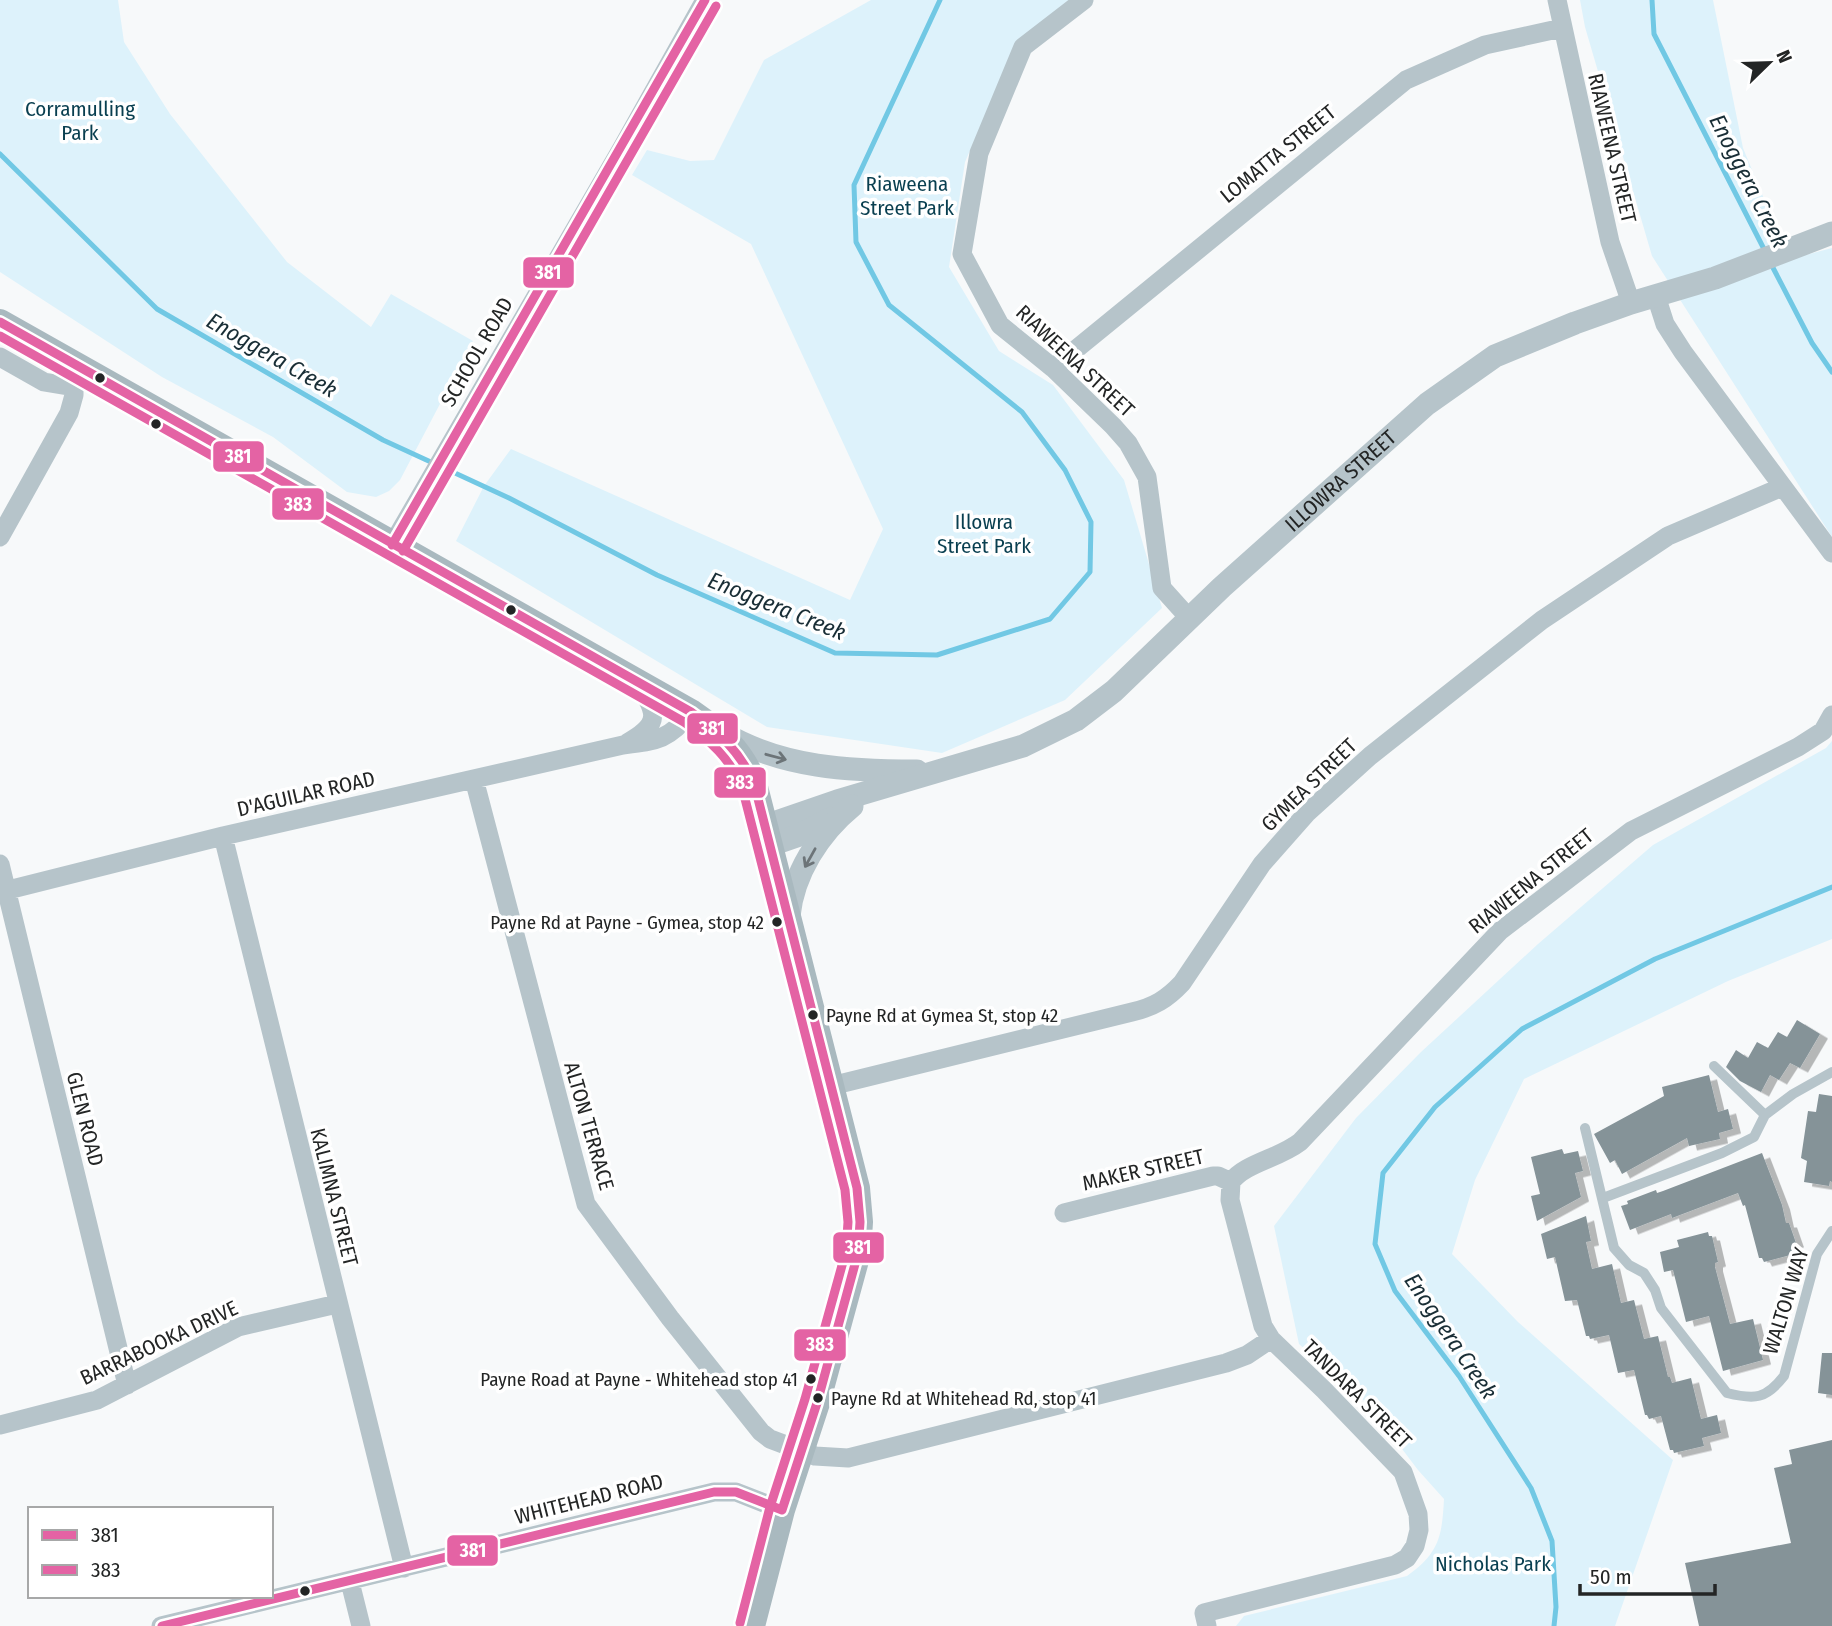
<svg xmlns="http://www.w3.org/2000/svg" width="1832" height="1626" font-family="'Fira Sans Condensed',sans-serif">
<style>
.green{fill:#ddf2fb}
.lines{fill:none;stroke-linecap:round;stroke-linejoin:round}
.stream{stroke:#71c8e4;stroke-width:5}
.building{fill:#859398;filter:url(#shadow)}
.service{stroke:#b6c4ca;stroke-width:10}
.minor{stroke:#b6c4ca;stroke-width:19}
.tertiary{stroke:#b6c4ca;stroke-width:23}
.secondary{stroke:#a9b9bf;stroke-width:26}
.bus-1-casing{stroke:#fff;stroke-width:14}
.bus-2-casing{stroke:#fff;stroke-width:14}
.bus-1{stroke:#e463a4;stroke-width:9}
.bus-2{stroke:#e463a4;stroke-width:9}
.oneway{stroke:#6c7478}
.bus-dot{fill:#232525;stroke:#fff;stroke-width:2.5}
.labels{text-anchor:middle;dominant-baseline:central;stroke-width:7;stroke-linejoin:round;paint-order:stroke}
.bus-label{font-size:19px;fill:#232525;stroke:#fff;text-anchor:end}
.park-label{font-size:21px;fill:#093f50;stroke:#fff}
.street-label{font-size:21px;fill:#232525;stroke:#fff}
.water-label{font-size:23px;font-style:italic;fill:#192e36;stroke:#fff}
.line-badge{stroke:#fff;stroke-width:2.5}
.badge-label{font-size:19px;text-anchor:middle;font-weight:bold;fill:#fff}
</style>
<defs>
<filter id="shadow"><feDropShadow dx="8" dy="4.5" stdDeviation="0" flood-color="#0004"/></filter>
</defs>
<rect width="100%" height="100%" fill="#f7f9fa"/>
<path class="green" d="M 0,0 L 118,0 L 124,42 L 170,114 L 287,262 L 371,327 L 391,294 L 473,341 L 400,480 L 389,491 L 376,497 L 347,492 L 273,437 L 162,377 L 0,272 Z
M 871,0 L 1069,0 L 1017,42 L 965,162 L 949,267 L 999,351 L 1053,385 L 1124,480 L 1162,608 L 1065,700 L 942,753 L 767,727 L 456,541 L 484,486 L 511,449 L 850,600 L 883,529 L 751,244 L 632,175 L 647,150 L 690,161 L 714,160 L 764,60 Z
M 1580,0 L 1713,0 L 1743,148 L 1771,216 L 1794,258 L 1832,248 L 1832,537 L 1652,256 L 1585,27 Z
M 1832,741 L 1832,939 L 1728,981 L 1524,1079 L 1475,1180 L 1452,1254 L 1518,1322 L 1673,1460 L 1615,1626 L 1236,1626 L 1244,1616 L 1407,1576 C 1439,1553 1442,1537 1444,1499 L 1418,1470 L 1368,1404 L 1299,1344 L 1274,1226 L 1356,1118 L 1421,1052 L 1538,944 L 1653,845 L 1826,748 Z"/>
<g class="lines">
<path class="stream" d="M 1652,0 L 1654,34 L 1766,253
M 0,154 L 157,309 L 383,440 L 433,463
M 1770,262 L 1812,343 L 1832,372
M 442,467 L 509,498 L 657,575 L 835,653 L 937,655 L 1050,619 L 1090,572 L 1091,522 L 1065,470 L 1022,412 L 889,305 L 856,242 L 854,185 L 940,0
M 1554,1626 L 1556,1607 L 1552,1541 L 1531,1488 L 1459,1376 L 1395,1291 L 1375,1244 L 1383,1173 L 1435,1107 L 1522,1029 L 1655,959 L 1832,887"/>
</g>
<path class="building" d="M 1797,1020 L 1820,1034 L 1800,1068 L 1790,1063 L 1779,1080 L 1770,1075 L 1761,1092 L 1740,1081 L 1726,1067 L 1736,1050 L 1748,1058 L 1757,1042 L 1768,1048 L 1778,1032 L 1787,1037 Z
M 1709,1075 L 1718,1112 L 1728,1109 L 1733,1129 L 1719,1133 L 1720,1139 L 1689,1146 L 1687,1138 L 1622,1174 L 1615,1160 L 1610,1163 L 1594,1134 L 1664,1096 L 1662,1087 Z
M 1819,1094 L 1832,1096 L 1832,1182 L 1830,1181 L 1829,1186 L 1804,1182 L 1807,1161 L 1801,1158 L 1808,1111 L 1816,1112 Z
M 1562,1149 L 1564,1154 L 1578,1151 L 1583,1171 L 1575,1173 L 1581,1197 L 1537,1221 L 1531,1196 L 1540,1194 L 1531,1157 Z
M 1762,1153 L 1782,1205 L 1786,1223 L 1789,1223 L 1796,1243 L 1792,1244 L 1794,1254 L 1764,1262 L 1762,1258 L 1759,1258 L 1745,1205 L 1743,1206 L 1738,1193 L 1672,1218 L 1671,1214 L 1630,1230 L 1621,1206 L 1628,1204 L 1627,1201 L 1656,1190 L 1657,1193 L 1663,1191 Z
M 1586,1216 L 1591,1241 L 1586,1242 L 1592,1269 L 1612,1264 L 1621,1303 L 1634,1300 L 1644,1339 L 1658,1336 L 1668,1377 L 1670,1377 L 1672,1383 L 1691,1378 L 1701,1419 L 1717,1415 L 1721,1433 L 1702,1438 L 1704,1446 L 1674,1453 L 1673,1450 L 1670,1450 L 1661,1416 L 1649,1419 L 1647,1415 L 1645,1415 L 1634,1370 L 1618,1373 L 1609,1335 L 1590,1339 L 1589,1336 L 1586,1336 L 1577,1300 L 1565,1301 L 1555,1257 L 1547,1259 L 1541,1234 Z
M 1708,1232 L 1709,1236 L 1712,1236 L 1718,1262 L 1715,1263 L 1715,1267 L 1730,1324 L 1753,1319 L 1763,1360 L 1723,1371 L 1709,1316 L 1686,1322 L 1673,1270 L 1664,1272 L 1660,1252 L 1679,1247 L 1677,1240 Z
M 1822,1353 L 1832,1353 L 1832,1395 L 1818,1393 Z
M 1832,1440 L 1832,1626 L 1699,1626 L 1685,1563 L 1791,1543 L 1774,1468 L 1792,1464 L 1789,1450 Z"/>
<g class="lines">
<path class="service" d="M 1765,1115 L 1793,1094 L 1832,1072
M 1585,1128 L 1614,1248 L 1629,1265 L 1644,1273 L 1655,1290 L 1661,1308 L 1727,1393 C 1755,1400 1766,1399 1784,1376 L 1817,1254 L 1832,1231
M 1603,1198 L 1722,1153 L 1754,1137 L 1765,1115 L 1714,1066"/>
<path class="minor" d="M 1084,0 L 1023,47 L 979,153 L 962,254 L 1000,325 L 1053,368 L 1113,426 L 1128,443 L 1147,477 L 1162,588 L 1189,618
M 1557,0 L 1610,242 L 1631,303
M 1656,296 L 1665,324 L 1683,352 L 1832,553
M 0,357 L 44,382 L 74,387
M 1053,368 L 1406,80 L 1485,45 L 1562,28
M 0,537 L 69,413 L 74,395 L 74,387 L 84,371
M 392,545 L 622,148 L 705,0
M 627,743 C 663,723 656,712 637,682
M 474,779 L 586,1204 L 670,1318 L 761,1432 L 770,1439 L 815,1456 L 848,1458 L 1226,1363 L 1247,1355 L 1271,1339
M 223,836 L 404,1568
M 0,864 L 127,1385
M 0,892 L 223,836 L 623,745 C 657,741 669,740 691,712
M 831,1086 L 1132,1012 C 1154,1007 1167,999 1182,983 L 1262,864 L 1307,813 L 1370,756 L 1542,620 L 1668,536 L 1782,487
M 1064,1213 L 1213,1176 L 1218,1176 L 1231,1182
M 0,1425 L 97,1400 L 238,1327 L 337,1304
M 350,1582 L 361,1626
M 161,1626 L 714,1492 L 736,1492 L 782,1510
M 1207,1626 L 1204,1613 L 1395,1565 L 1407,1558 L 1415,1546 L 1419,1530 L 1418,1514 L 1403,1472 L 1324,1390 L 1271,1339 L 1263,1326 L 1230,1200 L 1231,1182 C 1245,1163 1278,1159 1300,1142 L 1500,931 L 1631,831 L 1798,747 L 1823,731 L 1832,715"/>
<g class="tertiary">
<path d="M 723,733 C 782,768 850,771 917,771"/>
<path id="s1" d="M 765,826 L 837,801 L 1023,746 L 1076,720 L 1114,691 L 1222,587 L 1427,404 L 1495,356 L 1575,323 L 1631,303 L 1715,278 L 1832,233"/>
<path d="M 771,845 L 797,836 L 832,818"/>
<path d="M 789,916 C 793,874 819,833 852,806"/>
</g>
<path class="secondary" d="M 0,322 L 691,712 C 720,732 741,750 754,783 L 857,1188 L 860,1222 L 858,1253 L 817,1403 L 782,1510 L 752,1626"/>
<defs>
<path id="bus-1" d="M 0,322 L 691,712 C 719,732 740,752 754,783 L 857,1188 L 860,1222 L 858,1253 L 817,1403 L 782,1510
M 392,545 L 705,0
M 162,1626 L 714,1492 L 736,1492 L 782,1510"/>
<path id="bus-2" d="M 0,336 L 684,722 C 710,740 730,759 742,787 L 845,1190 L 848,1222 L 846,1251 L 805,1399 L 770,1507 L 740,1623
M 403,551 L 716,6"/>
</defs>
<use href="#bus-1" class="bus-1-casing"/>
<use href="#bus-2" class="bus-2-casing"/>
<use href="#bus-1" class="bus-1"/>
<use href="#bus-2" class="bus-2"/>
</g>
<defs><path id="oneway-shaft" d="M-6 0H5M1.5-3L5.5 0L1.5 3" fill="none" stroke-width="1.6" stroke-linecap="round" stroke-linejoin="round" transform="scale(1.75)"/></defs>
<g class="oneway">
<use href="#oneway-shaft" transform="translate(776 757) rotate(15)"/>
<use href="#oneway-shaft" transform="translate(810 858) rotate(119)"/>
</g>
<g class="bus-dot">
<circle cx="100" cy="378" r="6"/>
<circle cx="156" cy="424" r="6"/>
<circle cx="511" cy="610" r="6"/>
<circle cx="777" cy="922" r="6"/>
<circle cx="813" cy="1015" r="6"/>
<circle cx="811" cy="1379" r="6"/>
<circle cx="818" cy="1398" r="6"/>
<circle cx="305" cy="1591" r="6"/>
</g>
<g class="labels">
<g class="bus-label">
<text x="764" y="922">Payne Rd at Payne - Gymea, stop 42</text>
<text x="826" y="1015" text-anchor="start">Payne Rd at Gymea St, stop 42</text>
<text x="798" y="1379">Payne Road at Payne - Whitehead stop 41</text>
<text x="831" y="1398" text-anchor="start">Payne Rd at Whitehead Rd, stop 41</text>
</g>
<g class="park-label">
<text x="80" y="109">Corramulling<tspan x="80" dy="24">Park</tspan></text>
<text x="907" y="184">Riaweena<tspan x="907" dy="24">Street Park</tspan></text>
<text x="984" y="522">Illowra<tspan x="984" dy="24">Street Park</tspan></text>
<text x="1493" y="1564">Nicholas Park</text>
</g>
<g class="street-label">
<text transform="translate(1612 148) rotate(77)">RIAWEENA STREET</text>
<text transform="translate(1278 154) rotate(-39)">LOMATTA STREET</text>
<text transform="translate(477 352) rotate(-60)">SCHOOL ROAD</text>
<text transform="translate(1075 361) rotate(43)">RIAWEENA STREET</text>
<text stroke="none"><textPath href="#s1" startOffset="686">ILLOWRA STREET</textPath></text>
<text transform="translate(1309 785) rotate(-44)">GYMEA STREET</text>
<text transform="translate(306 794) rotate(-13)">D'AGUILAR ROAD</text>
<text transform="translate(1531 881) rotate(-39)">RIAWEENA STREET</text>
<text transform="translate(85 1119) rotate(76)">GLEN ROAD</text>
<text transform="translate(589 1126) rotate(74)">ALTON TERRACE</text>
<text transform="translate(1143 1170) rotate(-13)">MAKER STREET</text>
<text transform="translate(334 1197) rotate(76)">KALIMNA STREET</text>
<text transform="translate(1786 1301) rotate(-73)">WALTON WAY</text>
<text transform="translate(159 1343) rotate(-25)">BARRABOOKA DRIVE</text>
<text transform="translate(1357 1394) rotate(45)">TANDARA STREET</text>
<text transform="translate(589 1499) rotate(-14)">WHITEHEAD ROAD</text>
</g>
<g class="water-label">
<text transform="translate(1749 181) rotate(63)">Enoggera Creek</text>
<text transform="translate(272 355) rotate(30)">Enoggera Creek</text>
<text transform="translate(777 606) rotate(22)">Enoggera Creek</text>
<text transform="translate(1451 1336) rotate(56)">Enoggera Creek</text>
</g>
</g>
<g class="line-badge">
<rect x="522" y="256" width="53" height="33" rx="7" fill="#e463a4"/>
<rect x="212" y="440" width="53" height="33" rx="7" fill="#e463a4"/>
<rect x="271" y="487" width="54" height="34" rx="7" fill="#e463a4"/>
<rect x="686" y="712" width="53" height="33" rx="7" fill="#e463a4"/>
<rect x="713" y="766" width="54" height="33" rx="7" fill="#e463a4"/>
<rect x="832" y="1231" width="53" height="33" rx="7" fill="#e463a4"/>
<rect x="793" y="1328" width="54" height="34" rx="7" fill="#e463a4"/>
<rect x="446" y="1534" width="53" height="33" rx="7" fill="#e463a4"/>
</g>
<g class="badge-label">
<text x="548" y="279">381</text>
<text x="238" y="463">381</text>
<text x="298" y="511">383</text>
<text x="712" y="735">381</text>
<text x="740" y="789">383</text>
<text x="858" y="1254">381</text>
<text x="820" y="1351">383</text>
<text x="473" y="1557">381</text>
</g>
<rect x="28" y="1507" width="245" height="91" fill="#ffffff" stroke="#a7a8a8" stroke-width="2"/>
<rect x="42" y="1530" width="35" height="10" fill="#e463a4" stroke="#a7a8a8" stroke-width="2"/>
<text x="91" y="1542" font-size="21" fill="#232525">381</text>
<rect x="42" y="1565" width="35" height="10" fill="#e463a4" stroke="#a7a8a8" stroke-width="2"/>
<text x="91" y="1577" font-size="21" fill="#232525">383</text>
<g transform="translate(1769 63) rotate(67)" stroke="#ffffff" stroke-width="5" paint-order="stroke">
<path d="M0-5L12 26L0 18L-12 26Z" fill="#232525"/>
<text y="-10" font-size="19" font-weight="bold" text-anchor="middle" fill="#232525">N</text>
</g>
<path d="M1580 1584v10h135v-10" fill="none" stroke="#232525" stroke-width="3.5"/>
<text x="1590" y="1584" font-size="21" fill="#232525" stroke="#ffffff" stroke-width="5" paint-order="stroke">50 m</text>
</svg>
